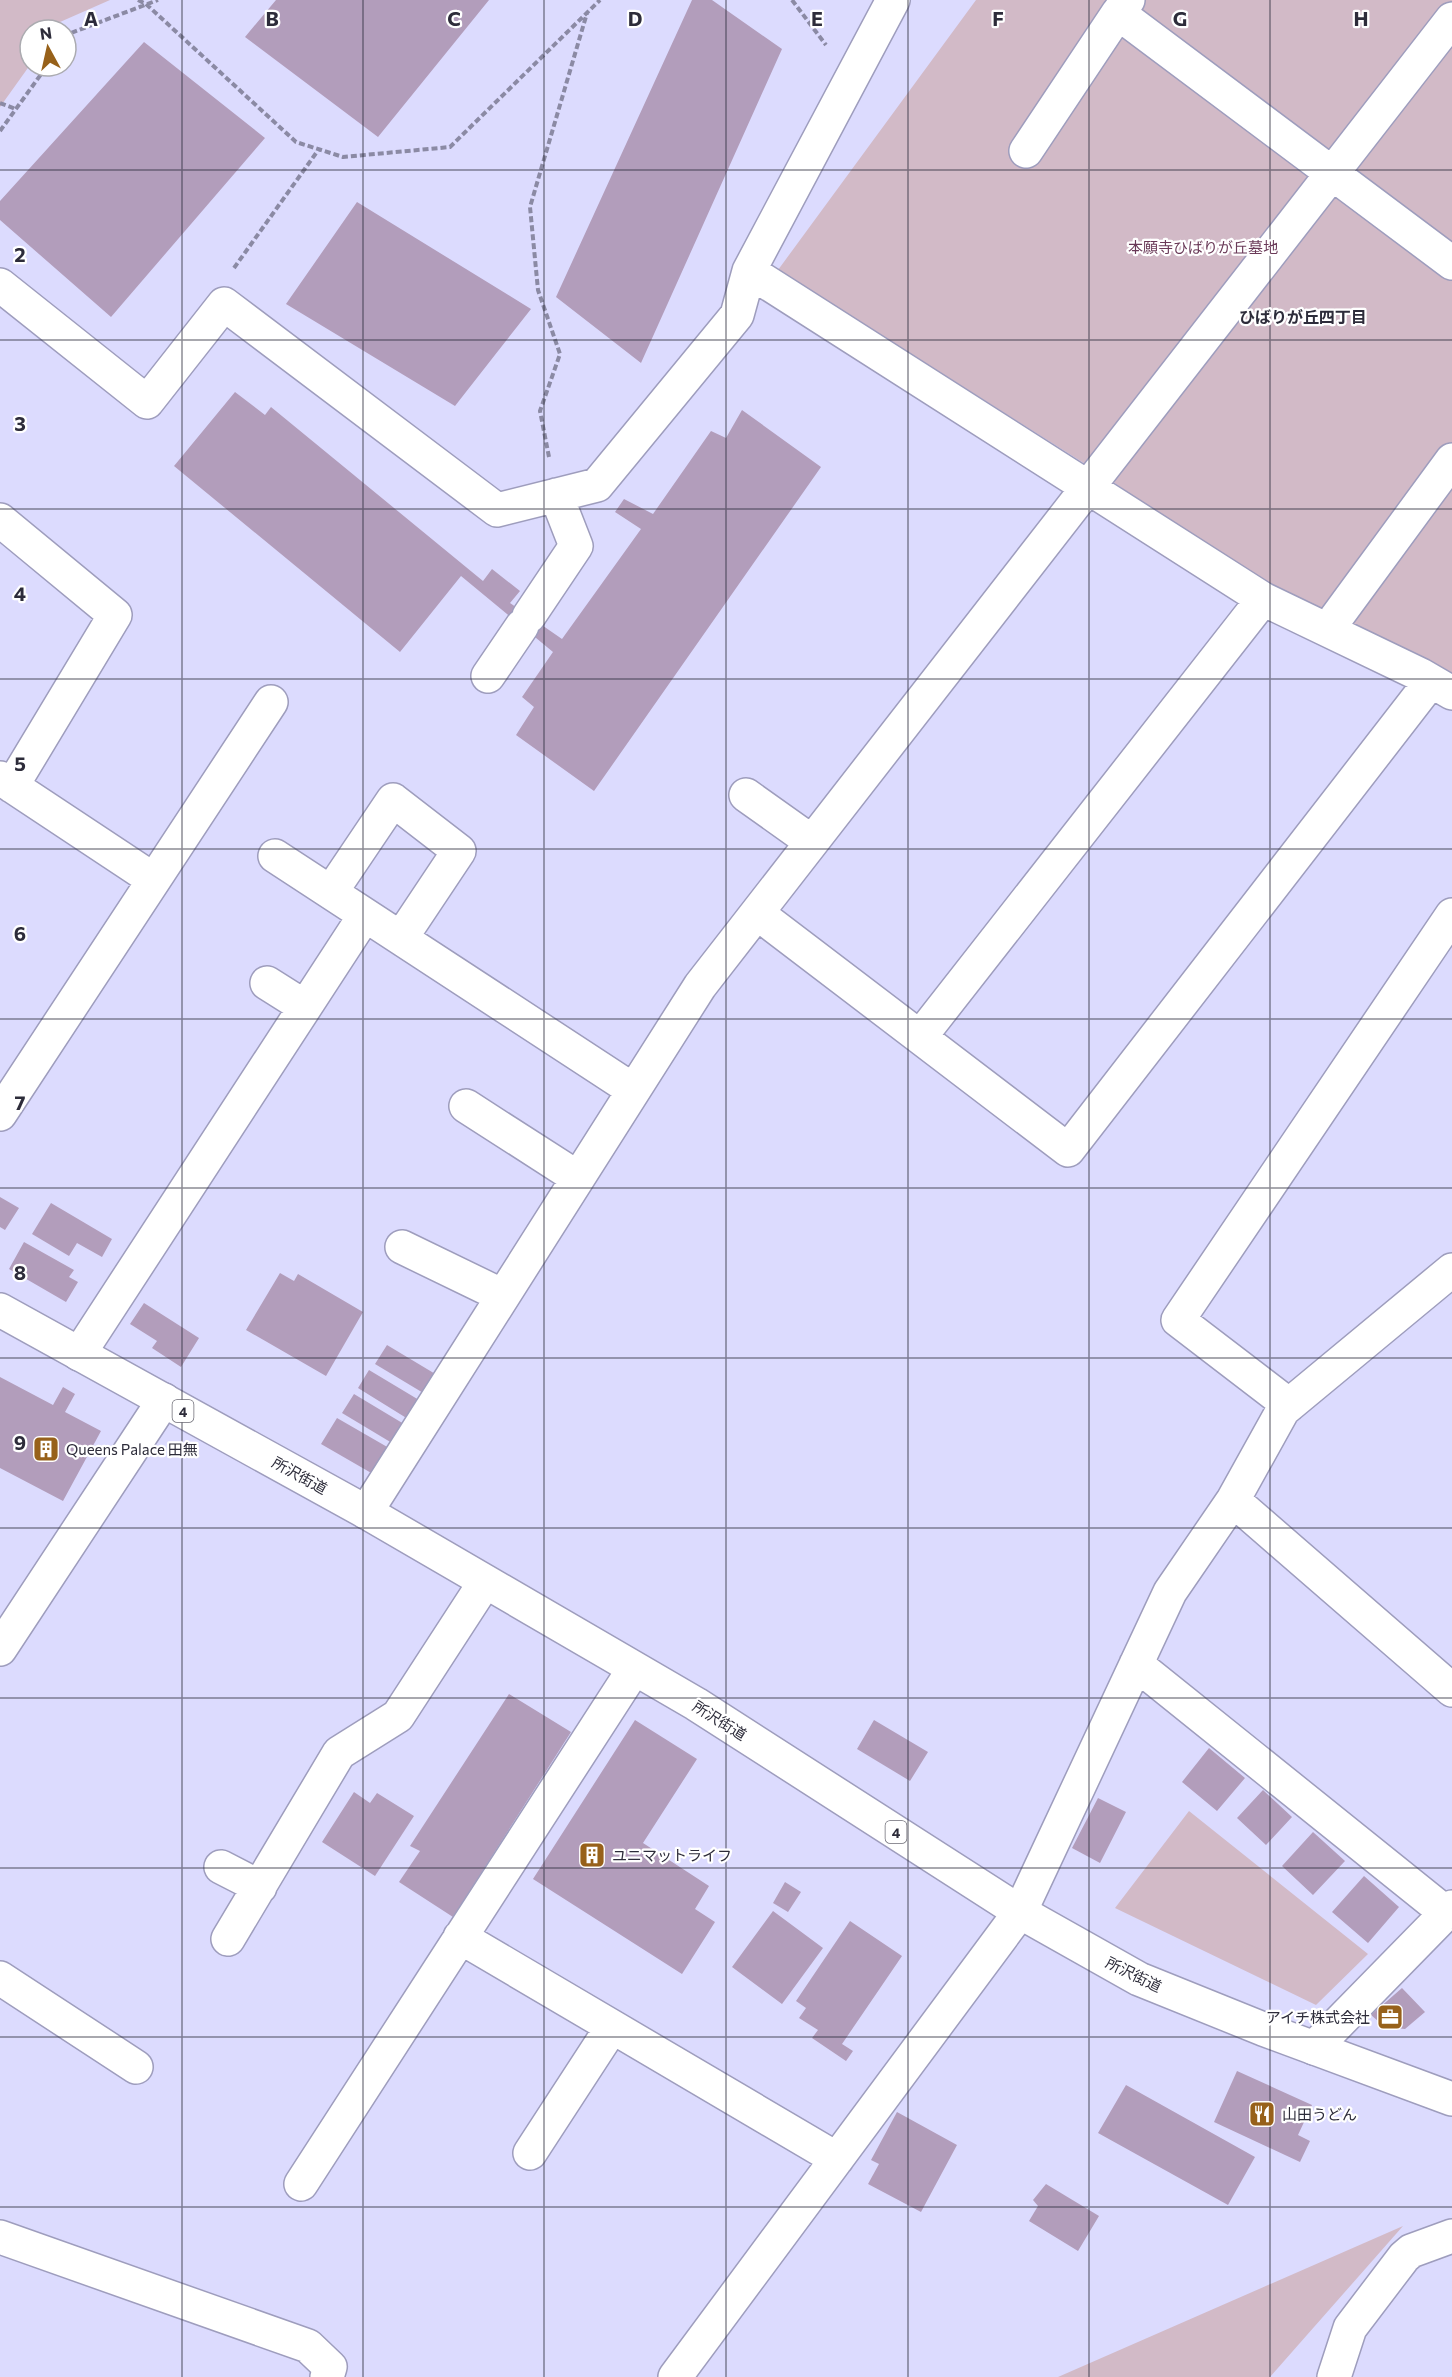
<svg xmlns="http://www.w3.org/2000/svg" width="1452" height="2377" font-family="Commissioner,'Noto Sans JP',sans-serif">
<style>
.green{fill:#d2bac7}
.building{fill:#b29dbb}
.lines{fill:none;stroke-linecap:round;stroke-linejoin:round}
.minor-casing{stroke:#9e9dbd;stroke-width:36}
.major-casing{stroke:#9e9dbd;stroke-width:36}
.path{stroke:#8b8aa4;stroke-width:4;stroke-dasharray:6 3;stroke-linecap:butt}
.minor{stroke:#fff;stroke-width:33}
.major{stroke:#fff;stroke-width:33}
.grid{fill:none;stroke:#2d2c3a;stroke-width:1.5;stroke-opacity:0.55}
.labels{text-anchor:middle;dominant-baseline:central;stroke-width:4.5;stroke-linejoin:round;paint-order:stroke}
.shield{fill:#fff;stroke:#6c6b75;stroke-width:1.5}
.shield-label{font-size:14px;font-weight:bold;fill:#2d2c3a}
.park-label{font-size:15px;fill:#6a3a58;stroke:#fff}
.poi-label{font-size:15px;fill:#2d2c3a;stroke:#fff;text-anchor:start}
.street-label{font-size:15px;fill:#2d2c3a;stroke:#fff}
.neighbourhood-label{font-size:16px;font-weight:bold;fill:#2d2c3a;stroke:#fff}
.grid-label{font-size:20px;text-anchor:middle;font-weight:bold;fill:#2d2c3a;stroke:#fff;stroke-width:4.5;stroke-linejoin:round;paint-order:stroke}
</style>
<rect width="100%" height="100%" fill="#dcdbfe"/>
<path class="green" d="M 0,0 L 110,0 L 60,22 L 54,30 L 30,30 L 30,65 L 0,107 Z
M 976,0 L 1452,0 L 1452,679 L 1235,567 L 1109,479 L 778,270 Z
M 1189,1811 L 1368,1954 L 1316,2005 L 1115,1908 Z
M 1403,2226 L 1270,2377 L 1058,2377 Z"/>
<path class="building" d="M 276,0 L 489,0 L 378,137 L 245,37 Z
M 692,0 L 712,0 L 782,49 L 641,363 L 556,297 Z
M 144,42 L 265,138 L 111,317 L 0,220 L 0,201 Z
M 357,202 L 531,309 L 455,406 L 286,304 Z
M 235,392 L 265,415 L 271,407 L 483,581 L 492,569 L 520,591 L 510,603 L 562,639 L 641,529 L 615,512 L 624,499 L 653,514 L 711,431 L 726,438 L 742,410 L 821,467 L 594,791 L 516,735 L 534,707 L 522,697 L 553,652 L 461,576 L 400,652 L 174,466 Z
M 0,1197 L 19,1208 L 5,1230 L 0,1227 Z
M 51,1203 L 112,1239 L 102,1257 L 77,1243 L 69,1256 L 32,1234 Z
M 24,1242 L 74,1270 L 69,1277 L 78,1282 L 66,1302 L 9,1269 Z
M 280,1273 L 294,1281 L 298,1274 L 363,1312 L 326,1376 L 246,1330 Z
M 144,1303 L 199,1338 L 181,1367 L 152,1348 L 157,1341 L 130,1324 Z
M 387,1345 L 437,1375 L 425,1394 L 375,1364 Z
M 369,1370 L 419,1400 L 408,1419 L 358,1388 Z
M 0,1377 L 53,1405 L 63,1387 L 75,1394 L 65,1412 L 101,1431 L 63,1501 L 0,1468 Z
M 354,1394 L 404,1424 L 392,1443 L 342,1413 Z
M 337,1418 L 389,1448 L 373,1474 L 321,1444 Z
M 509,1694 L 571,1732 L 453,1917 L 399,1882 L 420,1851 L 410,1846 Z
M 635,1720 L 697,1759 L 643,1843 L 709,1886 L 695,1909 L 715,1922 L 682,1974 L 533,1879 Z
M 874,1720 L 928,1752 L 910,1781 L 857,1749 Z
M 1209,1748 L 1245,1778 L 1217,1811 L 1182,1782 Z
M 1263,1790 L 1292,1817 L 1266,1845 L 1237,1818 Z
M 354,1792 L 370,1803 L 377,1793 L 414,1816 L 375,1876 L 322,1842 Z
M 1098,1798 L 1126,1812 L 1100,1863 L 1072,1848 Z
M 1313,1832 L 1345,1861 L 1313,1895 L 1282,1866 Z
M 1364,1876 L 1399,1907 L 1368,1943 L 1332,1912 Z
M 785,1882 L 801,1892 L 788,1912 L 773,1903 Z
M 773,1911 L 823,1948 L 782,2004 L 732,1967 Z
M 850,1921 L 902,1956 L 842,2044 L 853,2051 L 846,2061 L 812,2038 L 818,2030 L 799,2018 L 806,2008 L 796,2001 Z
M 1402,1988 L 1425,2012 L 1405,2029 L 1385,2027 L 1371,2015 Z
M 1237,2071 L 1312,2105 L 1298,2135 L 1310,2141 L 1300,2162 L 1214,2122 Z
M 1126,2085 L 1255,2157 L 1228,2205 L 1098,2133 Z
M 897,2112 L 957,2145 L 921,2212 L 868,2184 L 879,2164 L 871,2160 Z
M 1046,2184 L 1099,2216 L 1078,2251 L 1029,2221 L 1038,2206 L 1033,2200 Z"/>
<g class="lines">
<defs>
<path id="minor" d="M 1128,0 L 1118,13 L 1452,263
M 1026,151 L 1118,13
M 749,271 L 1263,599 L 1421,675 L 1452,693
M 0,285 L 147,402 L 224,304 L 497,510 L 597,485 L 737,315 L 749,271 L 893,0
M 0,520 L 115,615 L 12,786
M 529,616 L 576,546 L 556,495
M 1336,618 L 1452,460
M 488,676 L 522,626
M 0,778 L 154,880
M 746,795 L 812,842
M 275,856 L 633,1090
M 331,892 L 393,800 L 459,851 L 401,938
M 757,913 L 1068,1150 L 1431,681
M 267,983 L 305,1007
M 920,1037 L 1263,599
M 466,1106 L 578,1178
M 0,1114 L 271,702
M 402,1247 L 503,1296
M 79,1354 L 365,915
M 1289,1405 L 1178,1320 L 1452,915
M 1233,1500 L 1452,1690
M 366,1512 L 700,986 L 1452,19
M 0,1649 L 164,1400
M 1136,1664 L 1446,1913
M 221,1867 L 260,1887
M 460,1937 L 837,2159
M 228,1939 L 339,1753 L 398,1716 L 485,1582
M 0,1978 L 136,2067
M 1314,2048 L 1452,1907
M 530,2153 L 612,2027
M 301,2184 L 634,1669
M 0,2237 L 308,2346 L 330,2367 L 327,2377
M 675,2377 L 1020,1912 L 1170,1592 L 1233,1500 L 1283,1410 L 1452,1270
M 1334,2377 L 1350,2328 L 1404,2257 L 1411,2251 L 1452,2236"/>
<path id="major" d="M 0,1310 L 366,1512 L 696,1704 L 1020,1912 L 1139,1979 L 1263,2029 L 1452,2099"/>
</defs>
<use href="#minor" class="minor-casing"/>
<use href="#major" class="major-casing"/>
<path class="path" d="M 138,0 L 146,4 L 296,142 L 343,157 L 450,147 L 600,0
M 792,0 L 826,45
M 66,40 L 71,33 L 158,0
M 0,103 L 16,109
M 0,131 L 47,66
M 234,268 L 319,149
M 549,457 L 540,411 L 560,354 L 538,290 L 530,207 L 587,13"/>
<use href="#minor" class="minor"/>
<use href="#major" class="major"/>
</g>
<path class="grid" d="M 182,0 L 182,2377M 363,0 L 363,2377M 544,0 L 544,2377M 726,0 L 726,2377M 908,0 L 908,2377M 1089,0 L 1089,2377M 1270,0 L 1270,2377M 0,170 L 1452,170M 0,340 L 1452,340M 0,509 L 1452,509M 0,679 L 1452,679M 0,849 L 1452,849M 0,1019 L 1452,1019M 0,1188 L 1452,1188M 0,1358 L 1452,1358M 0,1528 L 1452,1528M 0,1698 L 1452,1698M 0,1868 L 1452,1868M 0,2037 L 1452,2037M 0,2207 L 1452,2207"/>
<defs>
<symbol id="building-square" viewBox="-11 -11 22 22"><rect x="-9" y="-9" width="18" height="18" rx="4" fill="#97611a" stroke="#fff"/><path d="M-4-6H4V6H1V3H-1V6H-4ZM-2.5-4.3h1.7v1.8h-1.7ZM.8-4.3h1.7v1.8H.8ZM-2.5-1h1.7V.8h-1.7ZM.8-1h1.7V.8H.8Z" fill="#fff"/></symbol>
<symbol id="office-square" viewBox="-11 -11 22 22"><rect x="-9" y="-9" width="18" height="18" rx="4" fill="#97611a" stroke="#fff"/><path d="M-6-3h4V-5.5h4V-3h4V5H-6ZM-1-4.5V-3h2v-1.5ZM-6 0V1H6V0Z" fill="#fff"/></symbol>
<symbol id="restaurant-square" viewBox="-11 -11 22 22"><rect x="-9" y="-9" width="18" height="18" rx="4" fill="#97611a" stroke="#fff"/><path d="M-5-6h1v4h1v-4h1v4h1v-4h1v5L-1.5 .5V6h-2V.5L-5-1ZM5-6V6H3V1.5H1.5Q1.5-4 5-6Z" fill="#fff"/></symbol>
</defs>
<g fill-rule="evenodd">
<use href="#building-square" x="31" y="1434" width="30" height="30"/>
<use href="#building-square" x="577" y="1840" width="30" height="30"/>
<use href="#office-square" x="1375" y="2002" width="30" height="30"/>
<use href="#restaurant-square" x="1247" y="2099" width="30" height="30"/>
</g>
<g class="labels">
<g class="shield">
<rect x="172.5" y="1400" width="21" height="22" rx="4.5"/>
<rect x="885.5" y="1821" width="21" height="22" rx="4.5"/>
</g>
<g class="shield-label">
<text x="183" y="1411">4</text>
<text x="896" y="1832">4</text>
</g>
<g class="park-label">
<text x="1203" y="247">本願寺ひばりが丘墓地</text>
</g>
<g class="poi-label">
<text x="66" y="1449">Queens Palace 田無</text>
<text x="612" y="1855">ユニマットライフ</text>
<text x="1370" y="2017" text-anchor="end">アイチ株式会社</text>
<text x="1282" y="2114">山田うどん</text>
</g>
<g class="street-label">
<text transform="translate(300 1475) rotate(29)">所沢街道</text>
<text transform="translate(720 1720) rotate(32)">所沢街道</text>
<text transform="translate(1134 1974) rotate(26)">所沢街道</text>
</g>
<g class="neighbourhood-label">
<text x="1303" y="316">ひばりが丘四丁目</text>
</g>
</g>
<g class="grid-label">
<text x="91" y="26">A</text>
<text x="272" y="26">B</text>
<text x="454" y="26">C</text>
<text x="635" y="26">D</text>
<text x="817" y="26">E</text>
<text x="998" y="26">F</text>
<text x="1180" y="26">G</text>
<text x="1361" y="26">H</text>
<text x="20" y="262">2</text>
<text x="20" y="431">3</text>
<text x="20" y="601">4</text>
<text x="20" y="771">5</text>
<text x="20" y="941">6</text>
<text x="20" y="1110">7</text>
<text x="20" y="1280">8</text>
<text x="20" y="1450">9</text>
</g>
<g transform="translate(48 48) rotate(352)"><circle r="28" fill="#ffffff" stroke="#ababb0" stroke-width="1.5"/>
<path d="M0-4.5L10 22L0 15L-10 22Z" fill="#97611a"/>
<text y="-9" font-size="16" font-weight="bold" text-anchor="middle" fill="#2d2c3a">N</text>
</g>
</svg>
